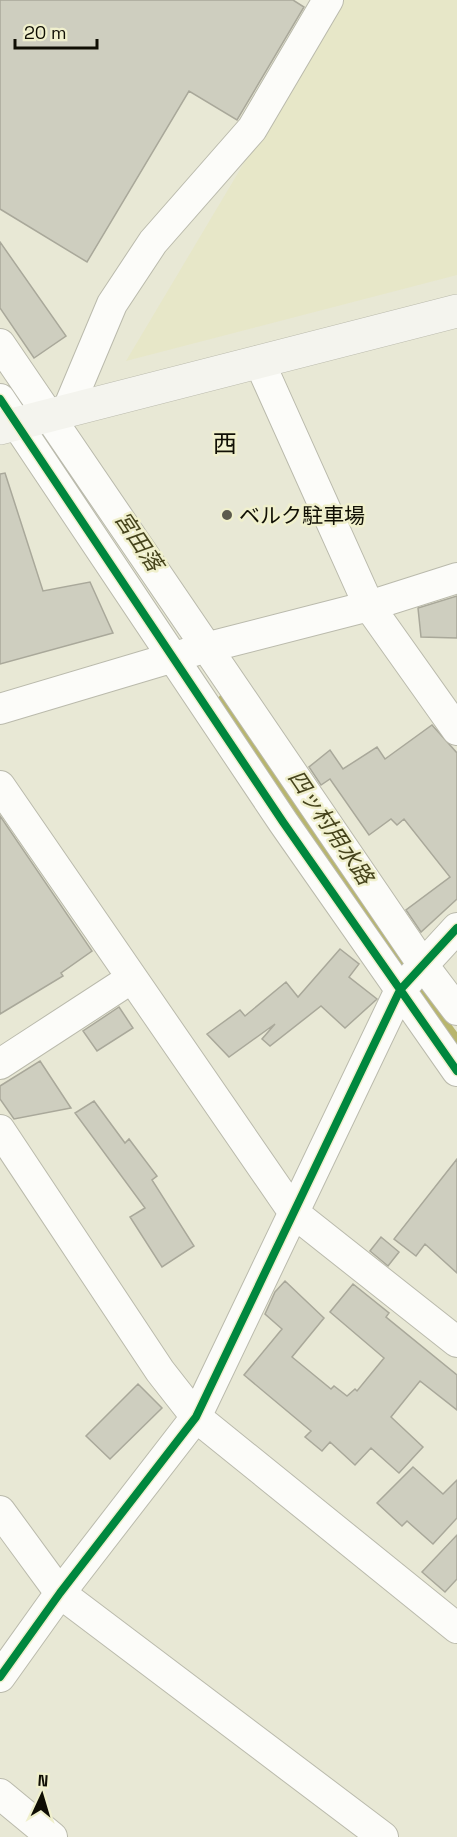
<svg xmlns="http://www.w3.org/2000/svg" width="457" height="1837" font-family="'Space Grotesk','Noto Sans JP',sans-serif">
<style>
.built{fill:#e7e7c8}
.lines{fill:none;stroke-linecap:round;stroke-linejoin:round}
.stream{stroke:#b8b56d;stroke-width:8}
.building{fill:#cecebf;stroke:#a9a89a;stroke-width:1.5}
.street-casing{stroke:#babaac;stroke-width:32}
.secondary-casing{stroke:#babaac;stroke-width:34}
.street{stroke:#fcfcf9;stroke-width:30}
.secondary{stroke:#f4f4ee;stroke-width:33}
.cycleway-casing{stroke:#f0f0cd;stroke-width:11}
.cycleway{stroke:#00873e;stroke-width:8}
.poi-dot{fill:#5c5b4d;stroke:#f0f0cd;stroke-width:2}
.labels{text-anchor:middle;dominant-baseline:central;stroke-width:5;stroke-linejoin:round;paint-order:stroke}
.poi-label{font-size:21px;fill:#100f04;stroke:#f0f0cd;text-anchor:start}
.water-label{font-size:22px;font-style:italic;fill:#46441c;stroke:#f0f0cd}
.quarter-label{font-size:24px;fill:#100f04;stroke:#f0f0cd}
</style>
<rect width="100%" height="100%" fill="#e8e8d5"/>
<path class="built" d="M 335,0 L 457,0 L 457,275 L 126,361 L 263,131 Z"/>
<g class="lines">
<path class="stream" d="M 223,698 L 400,961 L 457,1039"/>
</g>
<path class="building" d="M 0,0 L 293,0 L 304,7 L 237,120 L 189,91 L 87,262 L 0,209 Z
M 0,242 L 66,336 L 34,358 L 0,308 Z
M 5,473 L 43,591 L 90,582 L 113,633 L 0,664 L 0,474 Z
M 457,596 L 457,638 L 421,637 L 418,608 Z
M 432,725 L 457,753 L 457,899 L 421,932 L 406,910 L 450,877 L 404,819 L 397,825 L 391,819 L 369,835 L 330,779 L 321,785 L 309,767 L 330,750 L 343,769 L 377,747 L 385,759 Z
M 0,816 L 92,951 L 61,973 L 63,976 L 0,1014 Z
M 340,949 L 359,964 L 349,977 L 377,999 L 345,1028 L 321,1006 L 270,1046 L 262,1039 L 275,1024 L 229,1057 L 207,1034 L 240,1010 L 245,1016 L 286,982 L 298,997 Z
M 119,1007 L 133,1028 L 97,1051 L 83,1031 Z
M 40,1061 L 71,1108 L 14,1119 L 0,1099 L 0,1086 Z
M 94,1101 L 125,1143 L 129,1139 L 157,1176 L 152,1180 L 194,1246 L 162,1267 L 130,1217 L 145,1208 L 75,1113 Z
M 457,1159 L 457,1273 L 425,1244 L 416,1256 L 394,1239 Z
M 381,1237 L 399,1252 L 388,1266 L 370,1251 Z
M 285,1281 L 324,1318 L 292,1357 L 331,1389 L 334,1386 L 347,1396 L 355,1389 L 357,1391 L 384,1358 L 330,1312 L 353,1284 L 389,1313 L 386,1317 L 457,1375 L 457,1410 L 420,1381 L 391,1417 L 423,1447 L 399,1473 L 371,1448 L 355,1465 L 330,1442 L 322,1451 L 305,1437 L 311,1431 L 244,1375 L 282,1329 L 265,1314 L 275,1292 Z
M 138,1384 L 162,1408 L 110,1459 L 86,1436 Z
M 413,1467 L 443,1494 L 457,1480 L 457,1518 L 433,1544 L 407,1521 L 402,1526 L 377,1503 Z
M 457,1535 L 457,1579 L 445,1592 L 422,1572 Z"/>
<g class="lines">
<defs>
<path id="street" d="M 0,344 L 423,965 L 457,1010
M 259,361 L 369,606 L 457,730
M 0,399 L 283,822 L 457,1071
M 67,411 L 112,304 L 153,242 L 252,129 L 328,0
M 0,709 L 201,649 L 369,606 L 457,578
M 0,786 L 294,1213 L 457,1342
M 0,1064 L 132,978
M 0,1130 L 160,1371 L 196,1417 L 457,1628
M 0,1511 L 60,1593 L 383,1837
M 0,1677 L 60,1593 L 196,1417 L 400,990 L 457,928
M 0,1794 L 52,1837"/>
<path id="secondary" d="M 0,428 L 457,311"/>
</defs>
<use href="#street" class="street-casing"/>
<use href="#secondary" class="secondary-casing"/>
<use href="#street" class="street"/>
<use href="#secondary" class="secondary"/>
<defs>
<path id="cycleway" d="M 0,399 L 283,822 L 457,1071
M 0,1677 L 60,1593 L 196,1417 L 400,990 L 457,928"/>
</defs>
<use href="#cycleway" class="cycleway-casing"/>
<use href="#cycleway" class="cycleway"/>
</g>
<circle class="poi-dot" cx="227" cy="515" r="6"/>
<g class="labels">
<g class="poi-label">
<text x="239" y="515">ベルク駐車場</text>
</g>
<g class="water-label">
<text transform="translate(139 541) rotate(56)">宮田落</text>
<text transform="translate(331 827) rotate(56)">四ッ村用水路</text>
</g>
<g class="quarter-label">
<text x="225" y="443">西</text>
</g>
</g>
<g transform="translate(42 1795) rotate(4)" stroke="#f0f0cd" stroke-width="4.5" paint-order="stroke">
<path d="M0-4.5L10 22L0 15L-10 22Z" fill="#100f04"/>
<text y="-9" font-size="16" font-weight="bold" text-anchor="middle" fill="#100f04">N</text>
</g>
<path d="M15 39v9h82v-9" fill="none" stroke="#100f04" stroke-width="3"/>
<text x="24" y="39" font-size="18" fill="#100f04" stroke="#f0f0cd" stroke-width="4.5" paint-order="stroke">20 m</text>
</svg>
